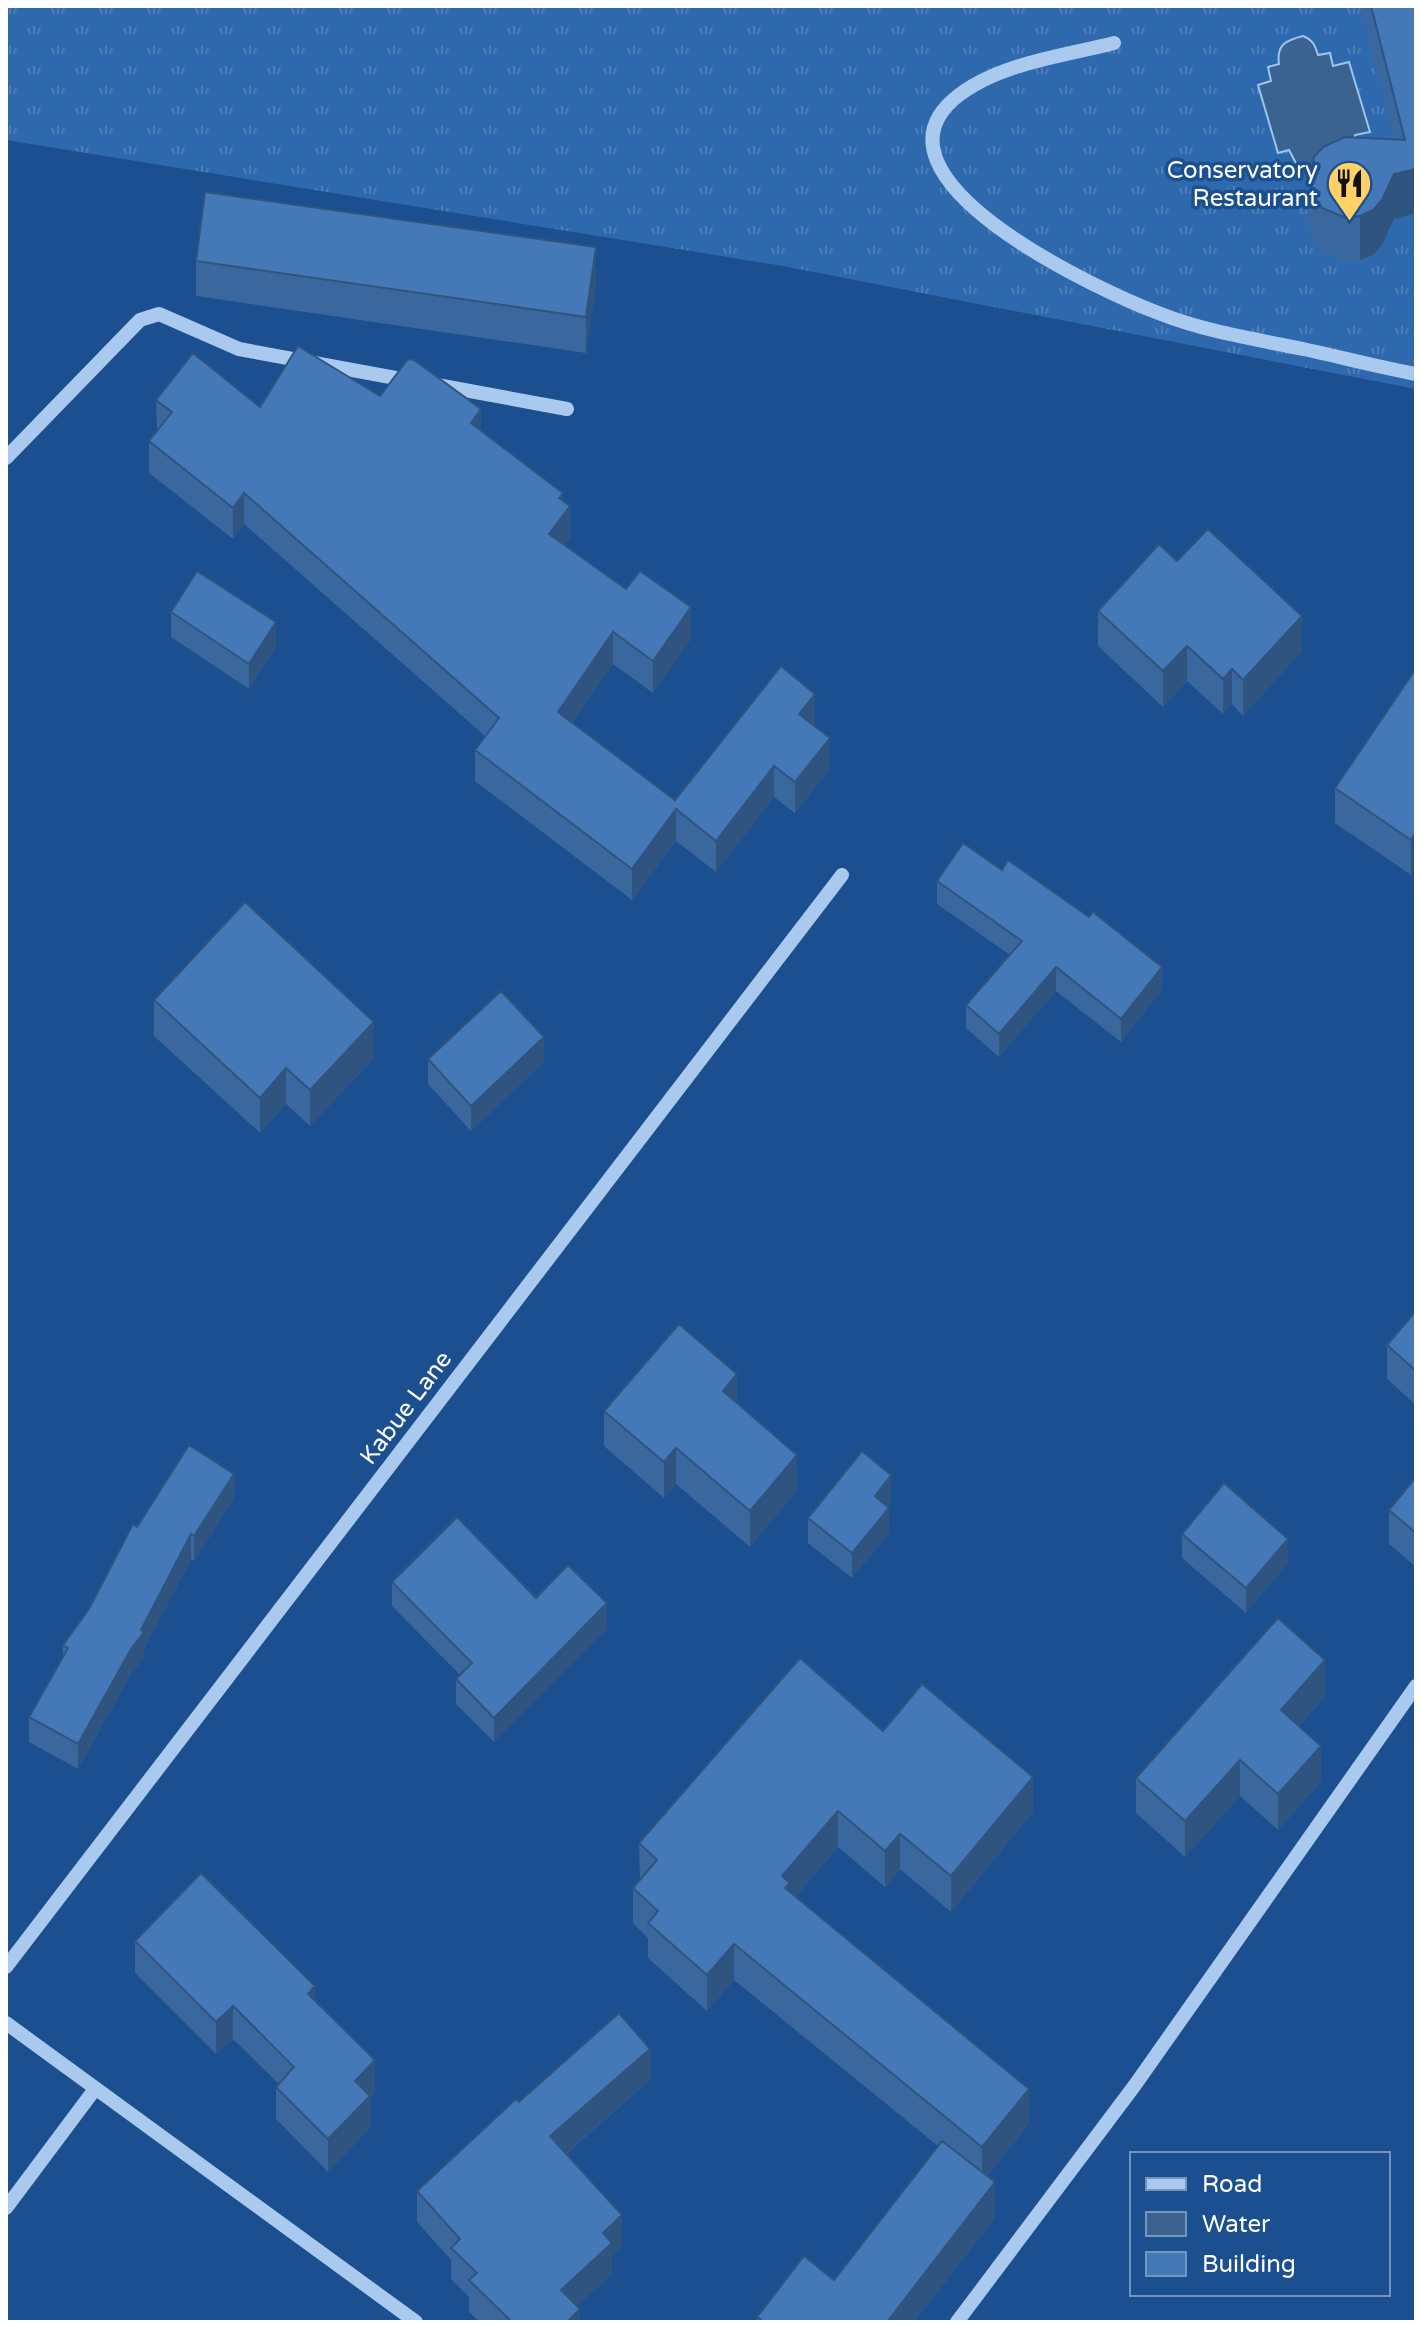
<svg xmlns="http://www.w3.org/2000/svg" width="1422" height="2328" font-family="'Varela Round',sans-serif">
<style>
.grass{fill:url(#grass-tufts)}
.water{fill:#3c6290;stroke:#9cc4f0;stroke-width:2}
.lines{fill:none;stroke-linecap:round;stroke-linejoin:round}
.minor{stroke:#a9c9ee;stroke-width:14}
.wall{fill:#3a679d}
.shaded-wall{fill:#305480}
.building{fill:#4478b7;stroke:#305480;stroke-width:2}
.labels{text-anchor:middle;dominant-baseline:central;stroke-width:7;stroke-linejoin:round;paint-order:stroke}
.poi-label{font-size:24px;fill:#fff;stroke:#1b4f8f;text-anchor:end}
.street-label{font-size:24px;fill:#fff;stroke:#1b4f8f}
</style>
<defs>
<pattern id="grass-tufts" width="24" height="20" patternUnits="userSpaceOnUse" patternTransform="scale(2)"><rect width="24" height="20" fill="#2e69ad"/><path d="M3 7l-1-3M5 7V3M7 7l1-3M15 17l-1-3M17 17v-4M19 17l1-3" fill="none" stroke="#4d80b9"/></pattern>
</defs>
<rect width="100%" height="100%" fill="#1b4f8f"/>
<path class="grass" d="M 6,6 L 1416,6 L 1416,389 L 783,266 L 6,140 Z"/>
<path class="water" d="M 1303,36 C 1313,40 1315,45 1318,55 L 1330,53 L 1333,66 L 1349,62 L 1370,132 L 1355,135 L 1356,147 L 1316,177 L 1297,165 L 1289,150 L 1278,153 L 1258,85 L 1271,81 L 1268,67 L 1279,64 C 1276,44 1287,40 1303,36 Z"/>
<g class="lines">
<path class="minor" d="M 1114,43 C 1064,56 1001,63 959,95 C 851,177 1104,293 1161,314 C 1207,332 1255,339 1303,349 C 1341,357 1378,367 1416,374
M 437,385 L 567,409
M 6,458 L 140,320 L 159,314 L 239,349 L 412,381
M 6,1967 L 842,875
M 6,2023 L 416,2322
M 6,2208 L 95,2089
M 957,2322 L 1135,2085 L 1416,1686"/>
</g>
<path class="wall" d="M 1360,6 L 1416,6 L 1416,213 L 1394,219 L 1382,245 L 1373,255 L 1360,260 L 1346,262 L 1322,252 L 1314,241 L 1309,228 L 1309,184 L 1394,140 Z
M 196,261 L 596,283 L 586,353 L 196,296 Z
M 380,396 L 481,431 L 563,501 L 570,538 L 564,545 L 691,639 L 653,693 L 613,664 L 572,723 L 675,800 L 814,726 L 830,769 L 795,813 L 774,797 L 716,872 L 676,841 L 632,900 L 475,781 L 475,750 L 485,736 L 244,524 L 233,539 L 149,473 L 149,441 L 157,432 L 156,400 L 260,407 Z
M 1177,561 L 1302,651 L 1243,716 L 1232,704 L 1223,714 L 1187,681 L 1163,707 L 1098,646 L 1098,611 Z
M 171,612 L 276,647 L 249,689 L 171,637 Z
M 1416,675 L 1416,868 L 1411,875 L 1335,823 L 1335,788 Z
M 937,881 L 1162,990 L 1121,1042 L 1056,991 L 999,1057 L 966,1028 L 966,1005 L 1010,955 L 937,904 Z
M 154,1000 L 374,1058 L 310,1126 L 286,1104 L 260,1133 L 154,1036 Z
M 428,1059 L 544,1062 L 471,1131 L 428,1084 Z
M 1416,1311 L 1416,1405 L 1387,1379 L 1387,1345 Z
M 737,1403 L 797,1490 L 750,1547 L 676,1484 L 664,1498 L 604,1446 L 604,1411 Z
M 1416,1477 L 1416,1567 L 1389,1544 L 1389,1510 Z
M 234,1499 L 194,1561 L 191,1559 L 144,1649 L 144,1657 L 131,1674 L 78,1769 L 29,1742 L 29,1717 L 63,1657 L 63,1645 L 89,1609 L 137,1527 Z
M 891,1500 L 887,1506 L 889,1533 L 852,1578 L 808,1543 L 808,1518 Z
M 1182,1534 L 1288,1563 L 1246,1613 L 1182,1558 Z
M 392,1582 L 536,1598 L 607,1628 L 494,1742 L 456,1704 L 456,1679 L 460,1675 L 392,1606 Z
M 1325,1696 L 1299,1726 L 1321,1782 L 1278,1830 L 1240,1796 L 1185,1857 L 1136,1813 L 1136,1778 Z
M 883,1731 L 1033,1812 L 951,1912 L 900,1869 L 885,1887 L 838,1847 L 795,1897 L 1029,2124 L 987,2176 L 995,2218 L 914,2322 L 757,2322 L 757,2317 L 834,2280 L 938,2146 L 734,1980 L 707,2011 L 648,1958 L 648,1938 L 633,1923 L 633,1888 L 640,1879 L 639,1843 Z
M 135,1941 L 315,2000 L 375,2092 L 370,2098 L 370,2128 L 328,2172 L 276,2119 L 276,2087 L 279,2084 L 233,2039 L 216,2054 L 135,1973 Z
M 650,2080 L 566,2154 L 622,2246 L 612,2256 L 612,2274 L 577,2306 L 580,2322 L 480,2322 L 469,2312 L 469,2297 L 451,2279 L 451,2260 L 417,2222 L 417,2191 L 519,2102 Z"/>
<path class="shaded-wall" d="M 1416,169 L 1416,213 L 1394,219 L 1382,245 L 1373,255 L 1360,260 L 1360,216 L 1394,174 Z
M 596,247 L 596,283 L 586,353 L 586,317 Z
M 481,409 L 481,441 L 471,423 Z
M 244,493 L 244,524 L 233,539 L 233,508 Z
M 563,493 L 563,515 L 570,506 L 570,538 L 549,565 L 549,534 L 559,498 Z
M 691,607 L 691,639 L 653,693 L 653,661 Z
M 1302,616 L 1302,651 L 1243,716 L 1243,680 Z
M 276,622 L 276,647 L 249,689 L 249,664 Z
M 613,632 L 613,664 L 558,744 L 558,712 Z
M 1187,646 L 1187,681 L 1163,707 L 1163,671 Z
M 1232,669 L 1232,704 L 1223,714 L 1223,679 Z
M 815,694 L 815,725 L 799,745 L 799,714 Z
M 830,738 L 830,769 L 795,813 L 795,782 Z
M 774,766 L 774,797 L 716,872 L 716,841 Z
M 676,809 L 676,841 L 632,900 L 632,869 Z
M 1416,832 L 1416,868 L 1411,875 L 1411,840 Z
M 1056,967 L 1056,991 L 999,1057 L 999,1034 Z
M 1162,967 L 1162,990 L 1121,1042 L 1121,1019 Z
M 374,1022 L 374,1058 L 310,1126 L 310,1090 Z
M 544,1037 L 544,1062 L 471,1131 L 471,1106 Z
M 286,1068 L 286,1104 L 260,1133 L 260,1098 Z
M 737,1374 L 737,1410 L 723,1391 Z
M 676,1448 L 676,1484 L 664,1498 L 664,1462 Z
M 797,1455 L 797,1490 L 750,1547 L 750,1511 Z
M 234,1474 L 234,1499 L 194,1561 L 194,1536 Z
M 891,1475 L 891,1500 L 875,1521 L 875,1496 Z
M 889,1508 L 889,1533 L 852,1578 L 852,1553 Z
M 191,1534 L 191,1559 L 144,1649 L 144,1657 L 131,1674 L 78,1769 L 78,1744 L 141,1630 Z
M 1288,1539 L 1288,1563 L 1246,1613 L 1246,1588 Z
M 607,1603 L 607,1628 L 494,1742 L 494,1718 Z
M 1325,1660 L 1325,1696 L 1281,1746 L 1281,1710 Z
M 1321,1746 L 1321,1782 L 1278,1830 L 1278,1794 Z
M 1240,1760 L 1240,1796 L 1185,1857 L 1185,1821 Z
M 1033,1777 L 1033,1812 L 951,1912 L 951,1876 Z
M 838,1811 L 838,1847 L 790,1903 L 782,1876 Z
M 900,1834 L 900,1869 L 885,1887 L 885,1851 Z
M 734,1944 L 734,1980 L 707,2011 L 707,1975 Z
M 315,1986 L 315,2019 L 308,1994 Z
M 233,2006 L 233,2039 L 216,2054 L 216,2022 Z
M 650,2049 L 650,2080 L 550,2167 L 550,2136 Z
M 375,2060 L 375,2092 L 370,2098 L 370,2128 L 328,2172 L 328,2139 L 355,2081 Z
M 1029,2089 L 1029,2124 L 982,2182 L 982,2147 Z
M 995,2182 L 995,2218 L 914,2322 L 887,2322 Z
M 622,2215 L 622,2246 L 612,2256 L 612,2274 L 561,2321 L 561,2290 L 603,2233 Z
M 580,2309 L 580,2322 L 567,2322 Z"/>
<path class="building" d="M 1371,6 L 1416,6 L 1416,169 L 1394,174 L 1382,200 L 1373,210 L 1360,216 L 1346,218 L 1322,208 L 1314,197 L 1309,184 L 1314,157 L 1323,147 L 1345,137 L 1405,140 Z
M 205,192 L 596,247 L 586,317 L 196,261 Z
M 298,346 L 380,396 L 408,359 L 414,360 L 481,409 L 471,423 L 563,493 L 559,498 L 570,506 L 549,534 L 626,589 L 640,571 L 691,607 L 653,661 L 613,632 L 558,712 L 675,800 L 781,666 L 815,694 L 799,714 L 830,738 L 795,782 L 774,766 L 716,841 L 676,809 L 632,869 L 475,750 L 499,718 L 244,493 L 233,508 L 149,441 L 172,412 L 156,400 L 193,353 L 260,407 Z
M 1208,529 L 1302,616 L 1243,680 L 1232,669 L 1223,679 L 1187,646 L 1163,671 L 1098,611 L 1159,544 L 1177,561 Z
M 197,571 L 276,622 L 249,664 L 171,612 Z
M 1413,673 L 1416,675 L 1416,832 L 1411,840 L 1335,788 Z
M 963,843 L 1002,870 L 1008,860 L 1089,917 L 1093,912 L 1162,967 L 1121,1019 L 1056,967 L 999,1034 L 966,1005 L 1022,941 L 937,881 Z
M 245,902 L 374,1022 L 310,1090 L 286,1068 L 260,1098 L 154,1000 Z
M 501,991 L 544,1037 L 471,1106 L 428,1059 Z
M 1416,1311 L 1416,1371 L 1387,1345 Z
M 679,1324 L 737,1374 L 723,1391 L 797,1455 L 750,1511 L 676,1448 L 664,1462 L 604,1411 Z
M 189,1445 L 234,1474 L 194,1536 L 191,1534 L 141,1630 L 144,1632 L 131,1649 L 78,1744 L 29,1717 L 68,1648 L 63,1645 L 89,1609 L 133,1524 L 137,1527 Z
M 862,1451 L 891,1475 L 875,1496 L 889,1508 L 852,1553 L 808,1518 Z
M 1416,1477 L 1416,1533 L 1389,1510 Z
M 1224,1483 L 1288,1539 L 1246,1588 L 1182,1534 Z
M 457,1517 L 536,1598 L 568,1565 L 607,1603 L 494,1718 L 456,1679 L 472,1663 L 392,1582 Z
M 1278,1618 L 1325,1660 L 1281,1710 L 1321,1746 L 1278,1794 L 1240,1760 L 1185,1821 L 1136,1778 Z
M 800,1658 L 883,1731 L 922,1684 L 1033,1777 L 951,1876 L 900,1834 L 885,1851 L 838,1811 L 782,1876 L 790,1883 L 785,1888 L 1029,2089 L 982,2147 L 734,1944 L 707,1975 L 648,1923 L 658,1911 L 633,1888 L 657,1860 L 639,1843 Z
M 201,1873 L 315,1986 L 308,1994 L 375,2060 L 355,2081 L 370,2096 L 328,2139 L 276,2087 L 294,2067 L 233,2006 L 216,2022 L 135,1941 Z
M 619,2013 L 650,2049 L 550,2136 L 622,2215 L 603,2233 L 612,2243 L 561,2290 L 580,2309 L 567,2322 L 512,2322 L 469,2280 L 477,2273 L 451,2248 L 460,2239 L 417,2191 L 516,2099 L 519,2102 Z
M 942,2141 L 995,2182 L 887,2322 L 764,2322 L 757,2317 L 804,2256 L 834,2280 Z"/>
<defs>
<symbol id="restaurant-pin" viewBox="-11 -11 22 30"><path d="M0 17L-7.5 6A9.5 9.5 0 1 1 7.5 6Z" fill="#ffd166" stroke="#1b4f8f"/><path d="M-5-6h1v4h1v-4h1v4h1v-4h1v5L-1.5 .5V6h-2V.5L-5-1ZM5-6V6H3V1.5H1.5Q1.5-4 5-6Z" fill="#111"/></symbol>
</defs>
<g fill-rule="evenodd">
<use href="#restaurant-pin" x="1324" y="158" width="51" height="69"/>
</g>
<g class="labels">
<g class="poi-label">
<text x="1318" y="170">Conservatory<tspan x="1318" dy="28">Restaurant</tspan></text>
</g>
<g class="street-label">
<text transform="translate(406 1408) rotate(-53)">Kabue Lane</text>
</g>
</g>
<rect width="1422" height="2328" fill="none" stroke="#ffffff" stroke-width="16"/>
<rect x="1130" y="2152" width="260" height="144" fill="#1b4f8f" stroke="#7695bc" stroke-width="2"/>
<rect x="1146" y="2178" width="40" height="12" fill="#a9c9ee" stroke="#7695bc" stroke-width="2"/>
<text x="1202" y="2192" font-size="24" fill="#ffffff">Road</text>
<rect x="1146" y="2212" width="40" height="24" fill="#3c6290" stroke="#7695bc" stroke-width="2"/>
<text x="1202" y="2232" font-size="24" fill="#ffffff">Water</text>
<rect x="1146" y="2252" width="40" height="24" fill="#4478b7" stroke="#7695bc" stroke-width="2"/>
<text x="1202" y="2272" font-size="24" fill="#ffffff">Building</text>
</svg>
